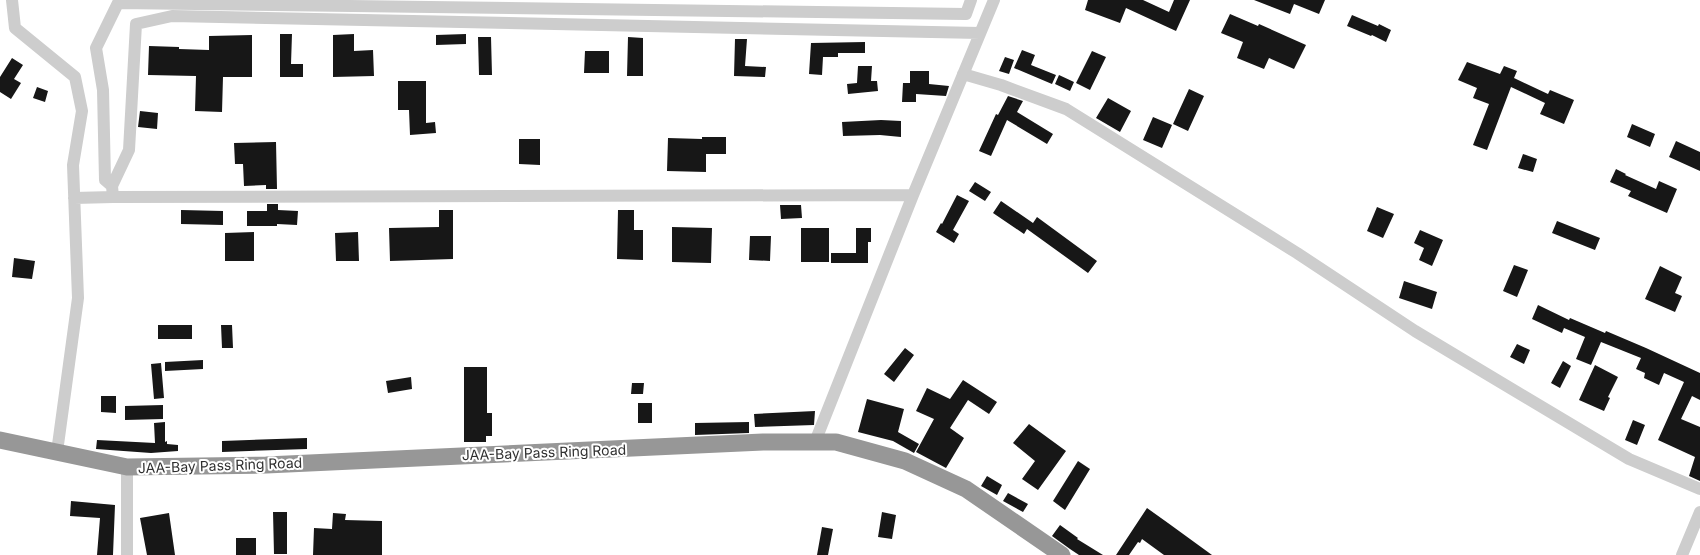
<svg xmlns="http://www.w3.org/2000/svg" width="1700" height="555" font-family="Inter,sans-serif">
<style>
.building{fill:#171717}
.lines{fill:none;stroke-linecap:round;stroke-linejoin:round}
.minor{stroke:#cdcdcd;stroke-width:12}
.highway{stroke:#979797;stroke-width:17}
.labels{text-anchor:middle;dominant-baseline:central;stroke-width:4;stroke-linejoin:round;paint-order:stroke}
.street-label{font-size:14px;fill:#303030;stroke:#fff}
</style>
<rect width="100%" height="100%" fill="#fff"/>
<path class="building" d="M 1088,0 L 1143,0 L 1169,12 L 1174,0 L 1190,0 L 1176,31 L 1126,8 L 1120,23 L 1085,10 Z
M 1254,0 L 1325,0 L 1319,14 L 1294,4 L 1290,14 Z
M 1230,14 L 1258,26 L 1259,24 L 1306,45 L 1294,69 L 1269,58 L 1264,69 L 1237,58 L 1243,42 L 1221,33 Z
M 1352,15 L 1378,26 L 1379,24 L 1391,30 L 1386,42 L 1372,35 L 1371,36 L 1347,26 Z
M 280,34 L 292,34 L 291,64 L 303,64 L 303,77 L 280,77 Z
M 354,34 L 354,51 L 373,50 L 374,76 L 333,77 L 333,35 Z
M 466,34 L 466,44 L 436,45 L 436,35 Z
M 252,35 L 252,77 L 223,77 L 222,112 L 195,111 L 196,76 L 148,75 L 149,46 L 179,47 L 179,49 L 209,50 L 209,36 Z
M 478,37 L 491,37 L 492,75 L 479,75 Z
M 628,37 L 643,38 L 643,76 L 627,76 Z
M 735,39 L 747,39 L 745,66 L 766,67 L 765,77 L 734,76 Z
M 865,42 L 865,53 L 838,53 L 838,57 L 823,57 L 822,75 L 809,74 L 811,43 Z
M 1022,50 L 1035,55 L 1031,65 L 1056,75 L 1052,84 L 1014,68 Z
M 585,51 L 609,51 L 609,73 L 584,73 Z
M 1092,51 L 1106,57 L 1090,90 L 1076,83 Z
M 1005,57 L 1014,60 L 1009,74 L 999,71 Z
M 12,58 L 23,65 L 14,79 L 21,83 L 11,99 L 0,92 L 0,77 Z
M 1467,62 L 1500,74 L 1504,66 L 1517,71 L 1514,78 L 1548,94 L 1550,90 L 1574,100 L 1564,124 L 1540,114 L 1545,103 L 1511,87 L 1487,150 L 1473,145 L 1489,104 L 1473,98 L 1477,88 L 1458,80 Z
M 858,66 L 872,66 L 871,81 L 877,81 L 878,91 L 848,94 L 847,84 L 857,83 Z
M 910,71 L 929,71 L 929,84 L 949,86 L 946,96 L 916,94 L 916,102 L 902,102 L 903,83 L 910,83 Z
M 1059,75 L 1074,82 L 1070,91 L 1055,84 Z
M 398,81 L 426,81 L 426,123 L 435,122 L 436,133 L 410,135 L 409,110 L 398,110 Z
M 37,87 L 48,91 L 45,102 L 33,98 Z
M 1189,89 L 1204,96 L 1188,131 L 1173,124 Z
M 1008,96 L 1023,101 L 1017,112 L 1053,134 L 1047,144 L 1007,120 L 991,156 L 979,151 L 996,114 L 998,115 Z
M 1108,98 L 1131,111 L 1120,132 L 1096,118 Z
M 140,111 L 158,113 L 157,129 L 138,127 Z
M 1153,117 L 1172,125 L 1162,148 L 1143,140 Z
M 881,120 L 901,121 L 901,137 L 880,135 L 843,136 L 842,122 Z
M 1632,124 L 1655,134 L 1650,147 L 1627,137 Z
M 702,137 L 726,137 L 726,154 L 706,154 L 706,172 L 667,171 L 668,138 L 702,139 Z
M 519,139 L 540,139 L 540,165 L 519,164 Z
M 1676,141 L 1700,152 L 1700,171 L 1669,157 Z
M 276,142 L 277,189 L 266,189 L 266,185 L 244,186 L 243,164 L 235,164 L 234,143 Z
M 1523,154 L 1537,159 L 1533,172 L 1518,168 Z
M 1616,169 L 1626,174 L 1625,175 L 1656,189 L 1659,181 L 1677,189 L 1667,213 L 1628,196 L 1631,191 L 1610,182 Z
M 975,182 L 991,192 L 985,201 L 969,191 Z
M 957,195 L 969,201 L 953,230 L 959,234 L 954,243 L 936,232 L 941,223 L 942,224 Z
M 1001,201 L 1033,223 L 1037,217 L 1097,261 L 1088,273 L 1027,229 L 1024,234 L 993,213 Z
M 267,204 L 278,204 L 278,210 L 298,211 L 297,225 L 277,224 L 277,226 L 247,226 L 247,211 L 267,211 Z
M 780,205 L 801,205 L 802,218 L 781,219 Z
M 1377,207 L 1394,214 L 1383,238 L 1367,231 Z
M 181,210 L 223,211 L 223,225 L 181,224 Z
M 439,210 L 453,210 L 453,259 L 390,261 L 389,228 L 439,227 Z
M 618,210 L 634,210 L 634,230 L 643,230 L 643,260 L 617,259 Z
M 1557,221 L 1600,238 L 1595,250 L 1552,233 Z
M 672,227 L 712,228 L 711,263 L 672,262 Z
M 801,228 L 829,228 L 829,262 L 801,262 Z
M 856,228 L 871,228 L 871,242 L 868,242 L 868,263 L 831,263 L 831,253 L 856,253 Z
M 1420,230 L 1443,240 L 1432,266 L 1419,260 L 1424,248 L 1414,243 Z
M 254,232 L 254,261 L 225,261 L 225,233 Z
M 358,232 L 359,261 L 336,261 L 335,233 Z
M 750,236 L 771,236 L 770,261 L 749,260 Z
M 14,258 L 35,261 L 32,279 L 12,277 Z
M 1514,265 L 1528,270 L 1517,297 L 1503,291 Z
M 1660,266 L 1682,277 L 1675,293 L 1682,296 L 1675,312 L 1645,299 Z
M 1404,281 L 1437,292 L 1432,309 L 1399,298 Z
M 1538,305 L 1569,320 L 1570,318 L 1605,333 L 1606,331 L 1646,348 L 1700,373 L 1700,400 L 1692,396 L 1681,419 L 1700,427 L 1700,481 L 1689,476 L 1695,457 L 1658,440 L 1684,382 L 1664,373 L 1659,385 L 1644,378 L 1645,373 L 1636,369 L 1641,358 L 1601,342 L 1591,365 L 1576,359 L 1585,337 L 1564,328 L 1562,333 L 1532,319 Z
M 158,325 L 192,325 L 192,339 L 158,339 Z
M 221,325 L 232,325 L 233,348 L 222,348 Z
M 1517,344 L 1530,350 L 1524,364 L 1510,357 Z
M 905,348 L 914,355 L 894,382 L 884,374 Z
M 203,360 L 203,369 L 165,371 L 165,362 Z
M 1563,361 L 1571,366 L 1560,388 L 1551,383 Z
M 161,363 L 164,398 L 154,399 L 151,364 Z
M 1595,365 L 1618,377 L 1608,397 L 1610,398 L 1604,411 L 1579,400 Z
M 464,367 L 487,367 L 487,413 L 492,413 L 492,436 L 486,436 L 486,442 L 464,442 Z
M 411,377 L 412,389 L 388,393 L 386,381 Z
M 963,380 L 997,402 L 989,414 L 968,400 L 950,428 L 964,438 L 946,468 L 916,452 L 934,419 L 916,411 L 927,388 L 950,399 Z
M 632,383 L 644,383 L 643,394 L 631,394 Z
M 101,396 L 116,396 L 116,413 L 101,412 Z
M 867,399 L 904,409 L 898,432 L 919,444 L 914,453 L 893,441 L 858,432 Z
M 638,403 L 652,403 L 652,423 L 638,423 Z
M 163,405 L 163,419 L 125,420 L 125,406 Z
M 815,411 L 814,425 L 755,427 L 754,414 Z
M 1633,420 L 1645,425 L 1637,445 L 1625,440 Z
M 165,422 L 165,442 L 167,441 L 167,444 L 178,445 L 178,451 L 151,453 L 96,449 L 97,440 L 155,443 L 154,423 Z
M 749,422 L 749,433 L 695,435 L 695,423 Z
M 1029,424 L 1066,451 L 1038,490 L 1022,479 L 1035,461 L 1013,443 Z
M 307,438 L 307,449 L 222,452 L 222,441 Z
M 1078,461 L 1090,469 L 1065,510 L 1053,501 Z
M 987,476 L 1002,485 L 997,495 L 981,486 Z
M 1008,493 L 1028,504 L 1023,512 L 1003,501 Z
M 71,501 L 115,505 L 113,555 L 97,555 L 100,518 L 70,516 Z
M 1147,508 L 1168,523 L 1212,555 L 1164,555 L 1142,539 L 1140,543 L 1138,542 L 1129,555 L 1116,555 Z
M 273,512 L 287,512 L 287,554 L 274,554 Z
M 882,512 L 896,515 L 892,539 L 878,537 Z
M 169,513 L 175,555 L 147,555 L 140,518 Z
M 333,513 L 346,514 L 345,520 L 382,521 L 382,555 L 313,555 L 314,528 L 332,529 Z
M 1060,525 L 1078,538 L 1077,539 L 1103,555 L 1079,555 L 1070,549 L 1052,536 Z
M 822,527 L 833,529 L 828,555 L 817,555 Z
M 236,538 L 256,538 L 256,555 L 236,555 Z"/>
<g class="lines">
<path class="minor" d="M 12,0 L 15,28 L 75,77 L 82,111 L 73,165 L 78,298 L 57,452
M 963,74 L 1001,85 L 1066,109 L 1297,253 L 1415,331 L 1629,459 L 1700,489
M 112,186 L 105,180 L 103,90 L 96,48 L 118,3 L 966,14 L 971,0
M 113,197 L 913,195
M 74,198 L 113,197 L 112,186 L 129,150 L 136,24 L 172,16 L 980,33
M 815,442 L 913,195 L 994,0
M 127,467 L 127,555
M 1682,555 L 1700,512"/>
<path class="highway" d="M 0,440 L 127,467 L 266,465 L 763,442 L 836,442 L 905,461 L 966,489 L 1062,555"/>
</g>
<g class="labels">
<g class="street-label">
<text transform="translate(544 452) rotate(-2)">JAA-Bay Pass Ring Road</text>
<text transform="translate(220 465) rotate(-2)">JAA-Bay Pass Ring Road</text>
</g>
</g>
</svg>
